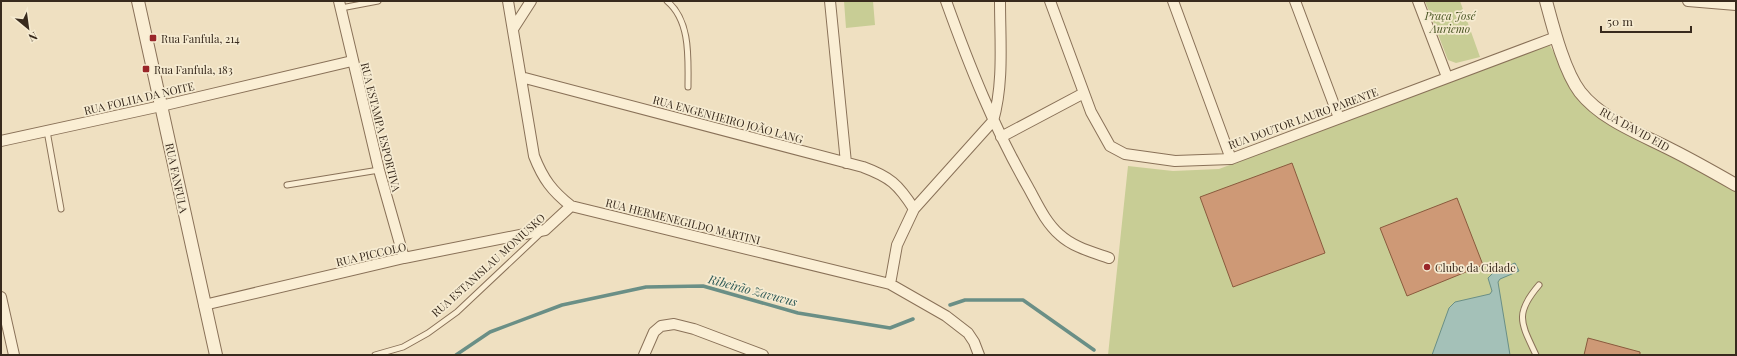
<svg xmlns="http://www.w3.org/2000/svg" width="1737" height="356" font-family="'Playfair Display',serif">
<style>
.green{fill:#c8cd95}
.water{fill:#a4c1b8;stroke:#6a8f86}
.lines{fill:none;stroke-linecap:round;stroke-linejoin:round}
.stream{stroke:#6a8f86;stroke-width:3.5}
.building{fill:#ce9976;stroke:#895a3d}
.service-casing{stroke:#897158;stroke-width:7}
.minor-casing{stroke:#897158;stroke-width:12}
.tertiary-casing{stroke:#897158;stroke-width:14}
.service{stroke:#faeed4;stroke-width:5}
.minor{stroke:#faeed4;stroke-width:10}
.tertiary{stroke:#faeed4;stroke-width:12}
.poi-dot{fill:#992629;stroke:#f6ebd1;stroke-width:1.5}
.labels{text-anchor:middle;dominant-baseline:central;stroke-width:3.5;stroke-linejoin:round;paint-order:stroke}
.park-label{font-size:11px;font-style:italic;fill:#495523;stroke:#f6ebd1}
.poi-label{font-size:11px;fill:#382a1d;stroke:#f6ebd1;text-anchor:start}
.street-label{font-size:11px;fill:#382a1d;stroke:#f6ebd1}
.water-label{font-size:12px;font-style:italic;fill:#2c5855;stroke:#f6ebd1}
</style>
<rect width="100%" height="100%" fill="#efe0c1"/>
<path class="green" d="M 844,1 L 873,1 L 875,25 L 846,28 Z
M 1425,1 L 1460,1 L 1480,57 L 1456,63 L 1448,60 Z
M 1549,44 L 1579,96 L 1736,179 L 1736,355 L 1108,355 L 1128,166 L 1173,171 L 1219,169 Z"/>
<path class="water" d="M 1515,263 L 1519,271 L 1500,279 L 1498,282 L 1510,355 L 1432,355 L 1449,308 L 1455,302 L 1490,294 L 1492,291 L 1488,278 L 1494,272 Z"/>
<g class="lines">
<path class="stream" d="M 950,305 L 965,300 L 1023,300 L 1094,350
M 456,355 L 490,332 L 562,305 L 646,287 L 703,286 L 798,313 L 890,328 L 913,319"/>
</g>
<path class="building" d="M 1292,163 L 1325,253 L 1233,287 L 1200,197 Z
M 1457,198 L 1483,265 L 1407,296 L 1380,228 Z
M 1588,338 L 1640,352 L 1640,355 L 1584,355 Z"/>
<g class="lines">
<defs>
<path id="service" d="M 667,1 C 691,21 688,59 688,87
M 341,8 L 378,1
M 47,131 L 61,209
M 287,185 L 379,170
M 375,355 L 403,347 L 428,333 L 457,312 L 542,232
M 1536,355 C 1521,323 1514,314 1539,285"/>
<path id="minor" d="M 339,1 L 379,170 L 404,258
M 508,1 L 534,156 C 543,179 552,191 571,206 L 890,284 L 946,316 L 968,333 L 974,342 L 979,355
M 830,1 L 846,163
M 946,1 C 969,65 994,128 1028,187 C 1037,203 1045,222 1060,235 C 1073,247 1092,252 1109,258
M 1050,1 L 1091,112 L 1110,146 L 1125,154 L 1175,161 L 1231,159 L 1556,37
M 1173,1 L 1231,159
M 1295,1 L 1339,118
M 1418,1 L 1447,77
M 1688,1 L 1736,5
M 513,29 L 531,1
M 521,77 L 863,167 C 890,177 898,184 914,209
M 1001,137 L 1084,93
M 1,141 L 161,106 L 352,61
M 890,284 L 897,245 L 914,209 L 993,121 C 1004,83 1000,41 1000,1
M 1,297 L 14,355
M 204,305 L 404,258 L 545,230 L 571,206
M 644,355 L 654,332 L 661,326 L 674,324 L 694,329 L 763,355"/>
<path id="tertiary" d="M 138,1 L 216,355
M 1546,1 C 1553,27 1564,71 1580,92 C 1602,120 1641,134 1672,150 C 1694,161 1715,173 1736,185"/>
</defs>
<use href="#service" class="service-casing"/>
<use href="#minor" class="minor-casing"/>
<use href="#tertiary" class="tertiary-casing"/>
<use href="#service" class="service"/>
<use href="#minor" class="minor"/>
<use href="#tertiary" class="tertiary"/>
</g>
<g class="poi-dot">
<rect x="149" y="34" width="8" height="8" rx="2"/>
<rect x="142" y="65" width="8" height="8" rx="2"/>
<circle cx="1427" cy="267" r="4"/>
</g>
<g class="labels">
<g class="park-label">
<text x="1450" y="15">Praça José<tspan x="1450" dy="13">Auriemo</tspan></text>
</g>
<g class="poi-label">
<text x="161" y="38">Rua Fanfula, 214</text>
<text x="154" y="69">Rua Fanfula, 183</text>
<text x="1435" y="267">Clube da Cidade</text>
</g>
<g class="street-label">
<text transform="translate(139 98) rotate(-13)">RUA FOLHA DA NOITE</text>
<text transform="translate(1303 118) rotate(-20)">RUA DOUTOR LAURO PARENTE</text>
<text transform="translate(728 119) rotate(15)">RUA ENGENHEIRO JOÃO LANG</text>
<text transform="translate(381 127) rotate(76)">RUA ESTAMPA ESPORTIVA</text>
<text transform="translate(1635 129) rotate(29)">RUA DAVID EID</text>
<text transform="translate(177 178) rotate(78)">RUA FANFULA</text>
<text transform="translate(683 221) rotate(14)">RUA HERMENEGILDO MARTINI</text>
<text transform="translate(371 254) rotate(-13)">RUA PICCOLO</text>
<text transform="translate(488 265) rotate(-42)">RUA ESTANISLAU MONIUSKO</text>
</g>
<g class="water-label">
<text transform="translate(753 290) rotate(15)">Ribeirão Zavuvus</text>
</g>
</g>
<rect width="1737" height="356" fill="none" stroke="#382a1d" stroke-width="4"/>
<g transform="translate(28 28) rotate(151)" stroke="#f6ebd1" stroke-width="3" paint-order="stroke">
<path d="M0-3L7 15L0 10L-7 15Z" fill="#382a1d"/>
<text y="-6" font-size="11" font-weight="bold" text-anchor="middle" fill="#382a1d">N</text>
</g>
<path d="M1601 26v6h90v-6" fill="none" stroke="#382a1d" stroke-width="2"/>
<text x="1607" y="26" font-size="12" fill="#382a1d" stroke="#f6ebd1" stroke-width="3" paint-order="stroke">50 m</text>
</svg>
